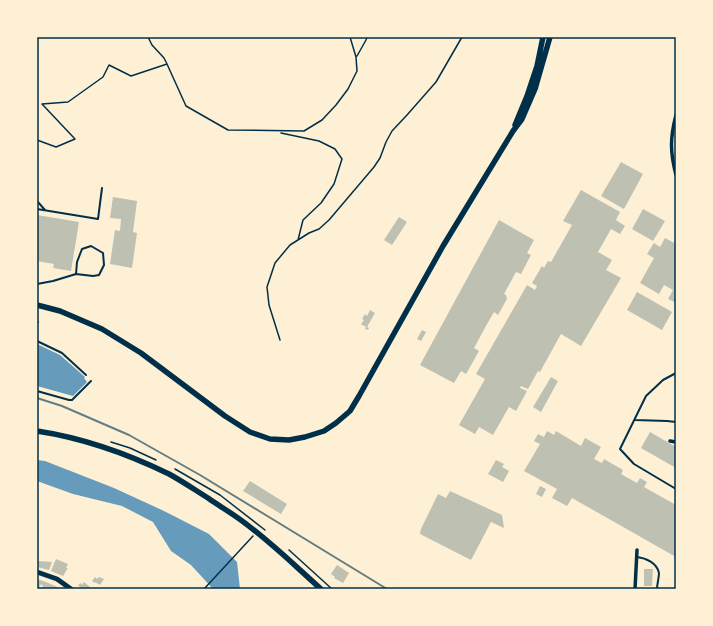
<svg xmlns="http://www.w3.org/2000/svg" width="713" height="626" font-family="Lato,sans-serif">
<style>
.water{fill:#669bbc}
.building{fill:#bec0b2}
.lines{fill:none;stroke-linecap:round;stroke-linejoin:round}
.path{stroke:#003049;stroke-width:1.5}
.service{stroke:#003049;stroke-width:2}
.minor{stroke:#003049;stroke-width:3.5}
.secondary{stroke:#003049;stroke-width:5}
.primary{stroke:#003049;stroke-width:5.5}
.rail{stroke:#657d81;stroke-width:2}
.neatline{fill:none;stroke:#003049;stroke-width:1.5}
</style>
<rect width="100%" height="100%" fill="#fdf0d5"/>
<path class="water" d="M 37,344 L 60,355 L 85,377 L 84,378 L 87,382 L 73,396 L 37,386 Z
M 37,460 L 45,461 L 114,488 L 164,511 L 209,534 L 237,562 L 240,589 L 213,589 L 191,565 L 171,551 L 153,522 L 122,506 L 73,494 L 37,481 Z"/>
<path class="building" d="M 621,162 L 643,174 L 624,209 L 601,196 Z
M 581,190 L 620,212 L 616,220 L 625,226 L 620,234 L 611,229 L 598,252 L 612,260 L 606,270 L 621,278 L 581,346 L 561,334 L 540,372 L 538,371 L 528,389 L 521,386 L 520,388 L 527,391 L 516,411 L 509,407 L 493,435 L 479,427 L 475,434 L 459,425 L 485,379 L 476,374 L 527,285 L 535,290 L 537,286 L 532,283 L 542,266 L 544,268 L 548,261 L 551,262 L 572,225 L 563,221 Z
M 113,197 L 137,201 L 133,232 L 137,233 L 132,268 L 110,264 L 115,230 L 120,231 L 121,219 L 110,218 Z
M 643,209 L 665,221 L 653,241 L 632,229 Z
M 37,215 L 79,222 L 71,271 L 53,268 L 54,264 L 37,261 Z
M 399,217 L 407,222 L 392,245 L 384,240 Z
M 499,220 L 534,240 L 527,253 L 531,255 L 521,274 L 516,272 L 504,294 L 506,295 L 507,299 L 498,315 L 494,312 L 487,324 L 474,348 L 479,351 L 466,374 L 461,371 L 454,383 L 420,365 Z
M 665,238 L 676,244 L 676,303 L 668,299 L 673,290 L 664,285 L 659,294 L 640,283 L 654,258 L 647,254 L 654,243 L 660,247 Z
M 637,292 L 672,312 L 662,330 L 627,310 Z
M 370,310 L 375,313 L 367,327 L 369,328 L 368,330 L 365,329 L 366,327 L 361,324 L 364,320 L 362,319 L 365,314 L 367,316 Z
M 422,330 L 426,332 L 421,341 L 417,339 Z
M 551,377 L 558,381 L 541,412 L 533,407 Z
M 547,431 L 554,435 L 556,431 L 581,446 L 585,438 L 601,447 L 594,459 L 602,463 L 604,459 L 623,470 L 621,474 L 637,483 L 640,478 L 647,482 L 644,487 L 676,505 L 676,557 L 572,498 L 567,506 L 552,498 L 557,489 L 524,471 L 540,444 L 534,441 L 538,434 L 544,437 Z
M 650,432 L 676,447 L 676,468 L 641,448 Z
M 496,460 L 504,464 L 502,467 L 509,471 L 503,482 L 488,474 Z
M 250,481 L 287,504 L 281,514 L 243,491 Z
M 540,486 L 546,489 L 542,497 L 536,494 Z
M 450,491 L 502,515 L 504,528 L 491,522 L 471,560 L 420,534 L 421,529 L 438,494 L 446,498 Z
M 37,555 L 39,555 L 38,561 L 52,562 L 49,570 L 37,567 Z
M 56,559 L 68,564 L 66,568 L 68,568 L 63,576 L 51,571 Z
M 337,565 L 349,573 L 343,583 L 334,578 L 335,577 L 331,574 Z
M 644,569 L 653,569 L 652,586 L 644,586 Z
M 95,577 L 97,579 L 99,577 L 104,579 L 100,585 L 95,582 L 95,583 L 92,581 Z
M 37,579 L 46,582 L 62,589 L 43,589 L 42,588 L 43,586 L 41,584 L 39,589 L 37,589 Z
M 84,582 L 90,587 L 88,589 L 82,589 L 78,585 L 81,583 L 82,585 Z"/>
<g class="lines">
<path class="path" d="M 148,37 L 152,45 L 164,58 L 167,64
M 357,56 L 366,40 L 367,37
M 281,133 L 319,141 L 335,149 L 342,159 L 334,184 L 321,203 L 303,220 L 298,240
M 37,140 L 56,147 L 75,139 L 42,104 L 68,102 L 103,77 L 109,65 L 131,76 L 167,64 L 186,106 L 228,130 L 304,131 L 322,120 L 336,105 L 348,89 L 357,71 L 356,57 L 350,37
M 280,340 L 269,305 L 267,287 L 275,263 L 290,245 L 309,233 L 319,229 L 329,220 L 374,167 L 380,158 L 386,142 L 392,131 L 407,115 L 436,82 L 462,37
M 111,442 L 130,448 L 156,460
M 175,469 L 220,495 L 265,530
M 289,550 L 332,589
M 204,589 L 253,536"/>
<path class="service" d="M 37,201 L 45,210
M 37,209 L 98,219 L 102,188
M 37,284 L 53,281 L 76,274 L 93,276 L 99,275 L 104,265 L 103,253 L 91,246 L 82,249 L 77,262 L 76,274
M 37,321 L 38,322
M 37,341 L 62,353 L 86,375
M 676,373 L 663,380 L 646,396 L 620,449 L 634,464 L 676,489
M 37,391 L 69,400 L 72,400 L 91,381
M 635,420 L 667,421 L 676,422
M 637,557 C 646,558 657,563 659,573 C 659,578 657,584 657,589"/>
<path class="minor" d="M 676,115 C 670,138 670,152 676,175
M 670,441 L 676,442
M 635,589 L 637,550"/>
<path class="secondary" d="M 37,572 L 57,579 L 71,589"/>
<path class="primary" d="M 515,125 L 527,96 L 537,66 L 543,37
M 37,305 L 60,311 L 102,329 L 141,353 L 225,416 L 250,432 L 270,439 L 289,440 L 305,437 L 324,431 L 336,423 L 350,411 L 359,396 L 443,246 L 513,131 L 522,119 L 535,89 L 550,37
M 37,431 C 83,438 128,454 169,474 C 182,481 195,490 208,498 C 218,505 228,511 238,518 C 268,539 294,565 321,589"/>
<path class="rail" d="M 37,398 L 62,406 L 129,435 L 200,475 L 387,589"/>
</g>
<rect width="713" height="626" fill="none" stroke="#fdf0d5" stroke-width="76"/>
<rect x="38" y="38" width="637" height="550" class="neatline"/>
</svg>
